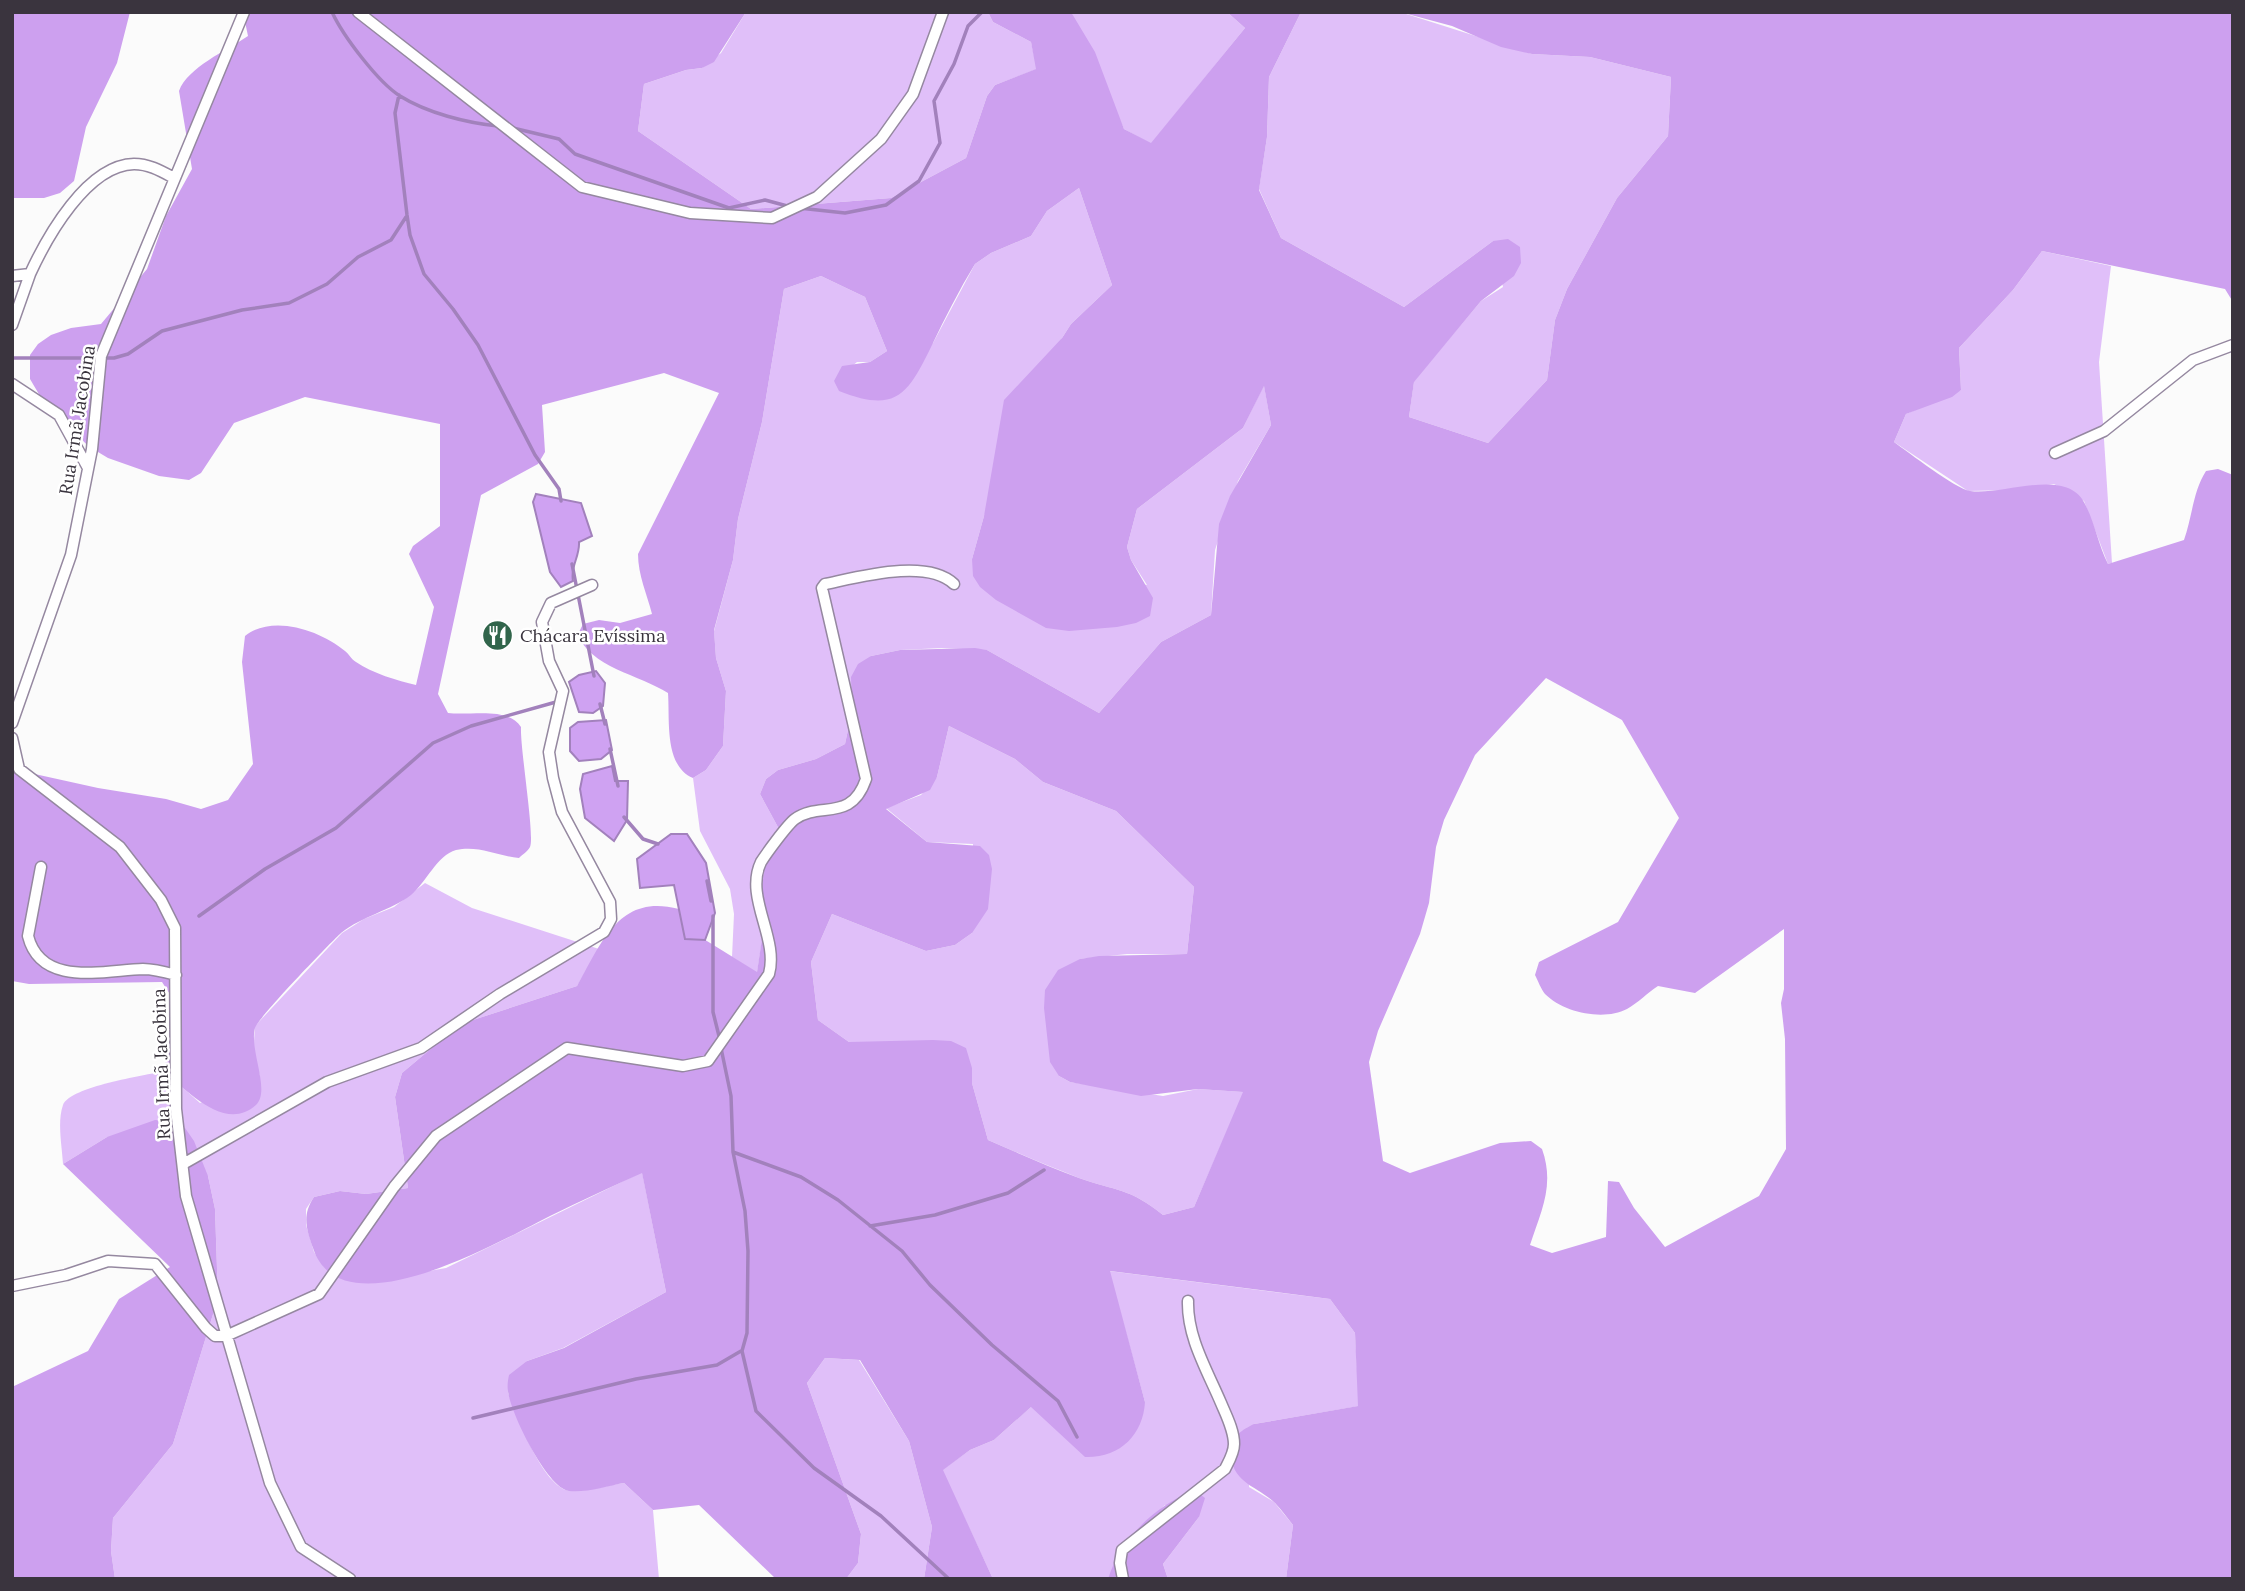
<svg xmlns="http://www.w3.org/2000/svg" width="2245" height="1591" font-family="Lora,serif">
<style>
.green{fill:#e0bff9}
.forest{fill:#cda0ef;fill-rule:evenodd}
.water{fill:#cfa2f2;stroke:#a281bc;stroke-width:2}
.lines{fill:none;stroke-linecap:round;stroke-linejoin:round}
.stream{stroke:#a281bc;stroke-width:3.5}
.minor-casing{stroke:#9588a0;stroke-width:13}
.minor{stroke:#fff;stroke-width:10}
.labels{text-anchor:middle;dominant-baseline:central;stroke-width:5;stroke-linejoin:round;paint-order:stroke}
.street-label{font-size:18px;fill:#3a343e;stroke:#fff}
.poi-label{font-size:18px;fill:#3a343e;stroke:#fff;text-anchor:start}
</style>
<rect width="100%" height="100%" fill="#fbfbfb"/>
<path class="green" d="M 746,12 L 988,12 L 993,22 L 1031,42 L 1037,69 L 995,85 L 987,96 L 966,158 L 891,198 L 751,209 L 638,131 L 644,84 L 686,70 L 702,68 L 721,53 Z
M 1071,12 L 1227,12 L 1245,28 L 1151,144 L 1124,129 Z
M 1301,12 L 1400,12 L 1532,54 L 1590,57 L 1671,77 L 1668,136 L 1617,198 L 1567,289 L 1555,320 L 1547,380 L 1488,443 L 1409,417 L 1414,381 L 1481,301 L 1503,287 L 1493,241 L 1404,307 L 1281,238 L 1259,189 L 1267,137 L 1269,77 Z
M 1079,188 L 1112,285 L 1071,324 L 1062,338 L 984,516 L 972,559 L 1147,585 L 1131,560 L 1127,547 L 1137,509 L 1243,428 L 1264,385 L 1271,425 L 1238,481 L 1215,550 L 1211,615 L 1161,642 L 1099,713 L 987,650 L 942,648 L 900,650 L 871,656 L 852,711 L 845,744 L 816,759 L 778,770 L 766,779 L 760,794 L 779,829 L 757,973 L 732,957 L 734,914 L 730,889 L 700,831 L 693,778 L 706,770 L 723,746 L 726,691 L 716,658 L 714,631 L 733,560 L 738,519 L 762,422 L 784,289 L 821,276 L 865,297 L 887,351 L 870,362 L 857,362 L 834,382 L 933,343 L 975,264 L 991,253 L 1031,236 L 1047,211 Z
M 2042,251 L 2111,266 L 2099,362 L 2112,563 L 2108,564 L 2084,501 L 2054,484 L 2010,490 L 1968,491 L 1894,442 L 1906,414 L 1961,390 L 1959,348 L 2013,290 Z
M 949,726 L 1015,759 L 1043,782 L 1116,811 L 1194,887 L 1187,954 L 1127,954 L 1080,959 L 1059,1076 L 1070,1082 L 1163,1096 L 1198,1089 L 1244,1092 L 1194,1207 L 1163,1215 C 1130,1188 1116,1191 1079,1178 C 1048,1166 1018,1153 988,1140 L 972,1083 L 972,1068 L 873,1042 L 849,1042 L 818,1020 L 811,962 L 832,914 L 926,951 L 955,945 L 972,933 L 973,844 L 927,842 L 886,808 L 921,795 L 937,777 Z
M 425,883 L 472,908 L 599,949 L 577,986 L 473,1020 L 452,1031 L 402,1073 L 395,1097 L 408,1188 L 366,1194 L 340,1191 L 314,1197 L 306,1209 L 306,1225 L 314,1252 L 324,1267 L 367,1282 L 446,1268 L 642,1172 L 666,1292 L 563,1348 L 527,1361 L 508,1393 C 517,1416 543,1488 570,1491 C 586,1492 607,1485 624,1483 L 653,1510 L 659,1579 L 115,1579 L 111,1551 L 113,1518 L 173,1444 L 218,1298 L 215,1209 L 208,1176 L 107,1137 L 63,1164 C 62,1146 57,1122 63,1105 C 71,1086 144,1076 164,1071 L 200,1103 L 260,1076 L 253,1056 L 255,1026 L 342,933 L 364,919 L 394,907 Z
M 1109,1271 L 1330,1299 L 1355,1333 L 1359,1406 L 1254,1424 L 1249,1487 L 1274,1502 L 1293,1525 L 1286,1579 L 1168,1579 L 1163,1564 L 1199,1517 L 1165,1505 L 1128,1540 L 1108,1579 L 993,1579 L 942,1470 L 970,1450 L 994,1440 L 1032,1406 L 1086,1457 L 1145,1402 Z
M 825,1358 L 859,1360 L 909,1441 L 932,1527 L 924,1579 L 846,1579 L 858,1563 L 861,1534 L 807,1383 Z"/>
<path class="forest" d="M 12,12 L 130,12 L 117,63 L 86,127 L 74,181 L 60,193 L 44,198 L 12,198 Z
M 243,12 L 746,12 L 714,62 L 702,68 L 686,70 L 644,84 L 638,131 L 751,209 L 891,198 L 966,158 L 987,96 L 995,85 L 1036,69 L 1031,42 L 993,22 L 988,12 L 1071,12 L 1095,52 L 1124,129 L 1151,143 L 1245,28 L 1227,12 L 1301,12 L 1269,77 L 1267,137 L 1259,190 L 1281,238 L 1404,307 L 1493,241 L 1508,239 L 1520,247 L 1521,263 L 1514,276 L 1481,301 L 1414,382 L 1409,417 L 1488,443 L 1547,380 L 1555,320 L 1567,289 L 1617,198 L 1668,136 L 1671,77 L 1590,57 L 1532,54 L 1501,47 L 1452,26 L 1400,12 L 2233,12 L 2233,302 L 2225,289 L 2042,251 L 2013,290 L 1959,348 L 1961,390 L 1952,397 L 1906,414 L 1894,442 C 1908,452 1956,489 1970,491 C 2003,496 2067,466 2085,504 C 2095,523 2098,544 2108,564 L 2184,540 C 2192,518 2193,491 2206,471 L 2218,469 L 2233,475 L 2233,1579 L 1286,1579 L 1293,1525 C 1287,1518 1282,1510 1275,1503 C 1256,1485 1231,1483 1231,1452 C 1230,1437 1242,1430 1254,1424 L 1358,1406 L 1355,1333 L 1330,1299 L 1110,1271 L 1145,1402 C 1143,1435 1120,1458 1085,1457 L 1031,1407 L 994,1440 L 970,1450 L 943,1470 L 993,1579 L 924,1579 L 932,1527 L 909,1441 L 860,1360 L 825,1358 L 807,1383 L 861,1534 L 858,1563 L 846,1579 L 776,1579 L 699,1505 L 653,1510 L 624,1483 C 607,1486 586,1493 569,1491 C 547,1488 510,1412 508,1391 C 507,1386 508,1380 509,1375 L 527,1361 L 564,1348 L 666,1292 L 642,1173 C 611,1187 580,1201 550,1216 C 502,1240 341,1334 313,1248 C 306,1228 302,1215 314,1197 L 340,1191 L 366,1194 L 408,1188 L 395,1097 L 402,1073 L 452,1031 L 473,1020 L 577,986 C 602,942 619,893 679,909 L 694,933 L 757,972 L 763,932 L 761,891 L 766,862 L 779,829 L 760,794 L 766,779 L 778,770 L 816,759 L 845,744 L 852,711 L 851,677 L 858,664 L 871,656 L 900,650 L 975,648 L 987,650 L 1099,713 L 1161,642 L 1211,615 L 1219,524 L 1230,496 L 1271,425 L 1264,386 L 1243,428 L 1137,509 L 1127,547 L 1131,560 L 1153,598 L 1150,616 L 1136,623 L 1117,627 L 1069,631 L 1046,628 L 996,600 L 980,587 L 973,576 L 972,559 L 984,516 L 1004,400 L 1062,338 L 1071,324 L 1112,285 L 1079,188 L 1047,211 L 1031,236 L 991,253 L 975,264 C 959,290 945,318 932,345 C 908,394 897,414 839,391 L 834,381 L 842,366 L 870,362 L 887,351 L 865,297 L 821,276 L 784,289 L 762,422 L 738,519 L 733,560 L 714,630 L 716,658 L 726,691 L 723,746 L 706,770 L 693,778 C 664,766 670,720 668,693 C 640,675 589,667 578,634 L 583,624 L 599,620 L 620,623 L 652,614 C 647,594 638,575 638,554 L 719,393 L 664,373 L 542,405 L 545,452 L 538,464 L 481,495 L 438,694 L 448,713 C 471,716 507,706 521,727 C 520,749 535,836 530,847 C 528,851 522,855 519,858 C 497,856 479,845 456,850 C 437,855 426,883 411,895 C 390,911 362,916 341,933 C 330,943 257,1019 255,1028 C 249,1050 271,1091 256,1105 C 225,1133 186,1090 164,1071 L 177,1005 L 162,982 L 29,984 L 12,981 L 12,769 L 98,788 L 166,799 L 201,809 L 228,800 L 253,764 L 242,662 L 245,636 C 272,614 320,630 345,651 C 349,654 351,659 356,662 C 372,673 398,681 416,685 L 434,607 L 409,554 L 413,546 L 440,526 L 440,424 L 305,397 L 234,423 L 201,473 L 189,480 L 159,476 L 108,458 L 88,446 L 40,396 L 30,379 L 30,355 L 38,344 L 51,335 L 71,328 L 101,324 L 147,269 L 166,216 L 192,169 L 179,91 C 188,67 226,51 248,36 ZM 1546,678 L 1622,720 L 1679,818 L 1618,922 L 1539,962 L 1535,975 C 1538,981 1541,989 1545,994 C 1564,1013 1604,1021 1627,1009 C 1638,1003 1647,993 1658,986 L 1695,993 L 1784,929 L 1784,989 L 1781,1003 L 1785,1039 L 1786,1149 L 1759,1196 L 1665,1247 L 1634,1208 L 1619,1182 L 1608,1181 L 1606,1237 L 1552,1253 L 1530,1245 C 1541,1211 1555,1185 1542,1149 L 1531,1141 L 1500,1143 L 1410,1173 L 1383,1161 L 1369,1062 L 1378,1031 L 1420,934 L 1429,903 L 1436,847 L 1444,820 L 1475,755 ZM 949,726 L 1015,759 L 1043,782 L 1116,811 L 1194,887 L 1187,954 L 1099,956 L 1080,959 L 1058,970 L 1045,990 L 1044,1008 L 1050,1062 L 1059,1076 L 1070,1082 L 1141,1096 L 1198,1089 L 1243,1092 L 1194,1207 L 1163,1215 C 1130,1188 1116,1191 1079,1178 C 1049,1167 1018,1153 988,1140 L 972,1083 L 972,1068 L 966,1048 L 951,1041 L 933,1040 L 849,1042 L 818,1020 L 811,962 L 832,914 L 926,951 L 955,945 L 972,933 L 988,909 L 992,869 L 989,855 L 980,846 L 927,842 L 886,809 L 930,790 L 937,777 Z
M 155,1120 L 173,1121 L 185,1128 L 194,1141 L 208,1176 L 215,1209 L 218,1298 L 173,1444 L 113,1518 L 111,1551 L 115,1579 L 12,1579 L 12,1387 L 88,1351 L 119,1299 L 170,1267 L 63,1164 L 107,1137 Z
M 1194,1490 L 1205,1498 L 1199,1517 L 1163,1564 L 1168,1579 L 1108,1579 C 1121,1538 1155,1506 1194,1490 Z"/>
<path class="water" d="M 536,494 L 581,503 L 592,536 L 579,542 C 580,557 570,566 573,581 L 561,587 L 550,572 L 533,502 Z
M 596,671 L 605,683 L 603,706 L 593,713 L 579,712 L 569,682 L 579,675 Z
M 606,720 L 612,750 L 601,759 L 579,761 L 570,751 L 570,728 L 578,722 Z
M 612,766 L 615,781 L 628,781 L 627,820 L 614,841 L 585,818 L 580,789 L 583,774 Z
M 671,834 L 687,834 L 706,863 L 715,913 L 705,940 L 685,939 L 674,885 L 640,888 L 637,859 Z"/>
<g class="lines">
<path class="stream" d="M 332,12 C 343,36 378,82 400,96 C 427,113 467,123 498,126
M 399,95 L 395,113 L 407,215 L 410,235 L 424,274 L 453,309 L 478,345 L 535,455 L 559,489 L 561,501
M 513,128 L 559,139 L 575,154 L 729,208 L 765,200 L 791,207
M 799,208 L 845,213 L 886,205 L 919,181 L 940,143 L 934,101 L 954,64 L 968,26 L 982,12
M 12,358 L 114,358 L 128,354 L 162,331 L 242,310 L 289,303 L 327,284 L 358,257 L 391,240 L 406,217
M 572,564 L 594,676
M 600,704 L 605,724
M 610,749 L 618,786
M 624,817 L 643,839 L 658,844
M 707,881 L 711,901
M 199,916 L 265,869 L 336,828 L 433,743 L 471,726 L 556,702
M 713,916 L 713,1012 L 720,1040
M 721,1048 L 731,1096 L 733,1152 L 745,1211 L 748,1251 L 747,1333 L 742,1351 L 756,1411 L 814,1468 L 881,1516 L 949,1579
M 733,1152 L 801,1177 L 838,1200 L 902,1251 L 930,1285 L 992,1345 L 1058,1401 L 1077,1437
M 870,1226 L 935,1215 L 1008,1193 L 1044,1170
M 473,1418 L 636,1379 L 717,1365 L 741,1351"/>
<defs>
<path id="minor" d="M 358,12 L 582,187 L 690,213 L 772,218 L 817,197 L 881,139 L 913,94 L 943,12
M 30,274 C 47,237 87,165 134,164 C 149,164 161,171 174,178
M 12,276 L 30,274 L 12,325
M 12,384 L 59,415 L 88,468
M 2055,453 L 2104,431 L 2193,360 L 2233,345
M 12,723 L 71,555 L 92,449 L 101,356 L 244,12
M 12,738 L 19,769 L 120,847 L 161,900 L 175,928 L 176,1109 L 186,1196 L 270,1483 L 301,1547 L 350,1579
M 41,867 L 28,936 C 41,988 105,970 143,969 C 154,969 165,972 176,975
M 183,1164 L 327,1082 L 421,1048 L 500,994 L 604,932 L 611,919 L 610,902 L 562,812 L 553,778 L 549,752 L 563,691 L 549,661 L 542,622 L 551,603 L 592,585
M 12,1286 L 66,1275 L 108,1261 L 155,1264 L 206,1328 L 215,1336 L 226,1336 L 319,1294 L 394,1187 L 436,1136 L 567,1048 L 683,1066 L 708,1061 L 769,974 C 779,938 744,897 761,862 C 766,854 787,825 795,819 C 820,801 851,823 866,779 L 822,588 L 825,584 C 859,577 927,558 954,584
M 1123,1579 L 1120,1563 L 1122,1550 L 1225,1469 C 1229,1461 1234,1453 1234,1444 C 1234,1430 1226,1415 1221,1403 C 1207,1370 1187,1337 1188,1301"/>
</defs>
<use href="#minor" class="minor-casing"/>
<use href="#minor" class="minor"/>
</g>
<defs>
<symbol id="restaurant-disc" viewBox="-11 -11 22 22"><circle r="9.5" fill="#31654b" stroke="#fff"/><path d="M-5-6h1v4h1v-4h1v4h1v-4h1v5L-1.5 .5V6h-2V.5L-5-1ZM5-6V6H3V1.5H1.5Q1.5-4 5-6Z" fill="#fff"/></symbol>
</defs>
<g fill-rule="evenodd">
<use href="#restaurant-disc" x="480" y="618" width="35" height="35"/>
</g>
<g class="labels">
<g class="street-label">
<text transform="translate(77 420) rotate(-81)">Rua Irmã Jacobina</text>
<text transform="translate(161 1064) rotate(-92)">Rua Irmã Jacobina</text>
</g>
<g class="poi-label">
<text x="520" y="635">Chácara Evíssima</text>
</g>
</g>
<rect width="2245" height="1591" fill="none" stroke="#3a343e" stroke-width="28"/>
</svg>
